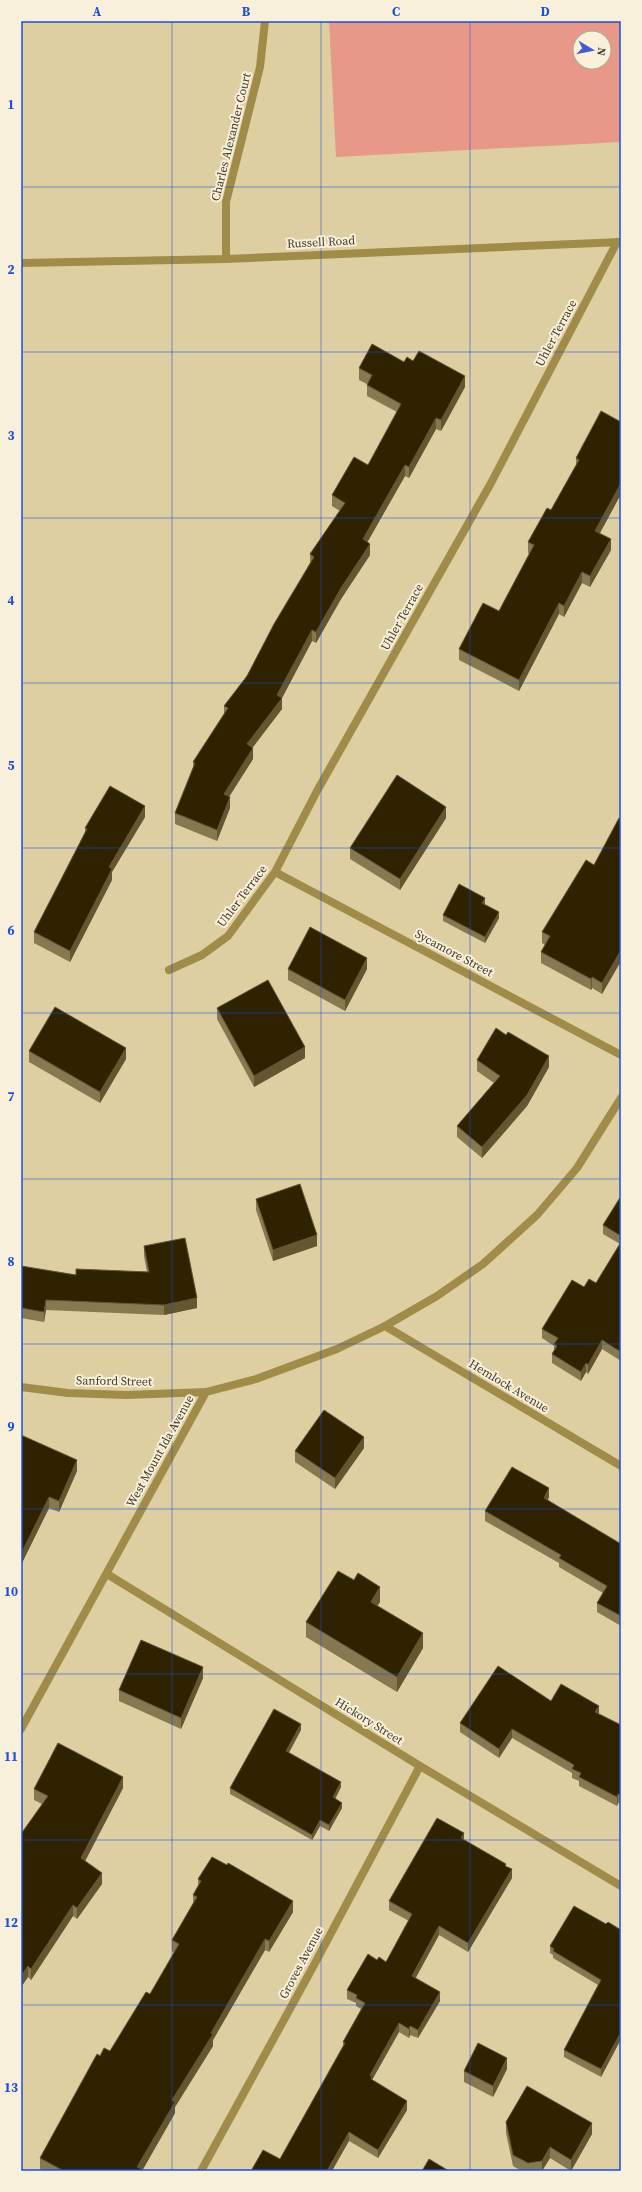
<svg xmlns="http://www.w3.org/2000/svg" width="642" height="2192" font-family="'Source Serif 4',serif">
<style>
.green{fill:#e89889;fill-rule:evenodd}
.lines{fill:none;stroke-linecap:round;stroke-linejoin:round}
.minor{stroke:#a18b49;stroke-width:8}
.tertiary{stroke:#a18b49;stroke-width:8}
.wall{fill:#867851}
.shaded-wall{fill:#635631}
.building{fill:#2e2200;stroke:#635631}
.grid{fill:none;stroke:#1d4ed8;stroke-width:1;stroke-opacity:0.55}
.labels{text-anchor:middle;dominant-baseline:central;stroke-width:4;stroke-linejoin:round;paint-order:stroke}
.street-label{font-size:12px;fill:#423b29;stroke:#f8f0da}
.neatline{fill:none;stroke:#1d4ed8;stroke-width:1.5}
.grid-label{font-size:13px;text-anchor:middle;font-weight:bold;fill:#1d4ed8}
</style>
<rect width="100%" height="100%" fill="#decfa2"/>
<path class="green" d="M 329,21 L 621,21 L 621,142 L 336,157 ZM 580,38 L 604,38 L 604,62 L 580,62 Z"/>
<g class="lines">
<path class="minor" d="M 226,259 L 226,202 L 260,67 L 265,21
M 275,872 L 621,1055
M 169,970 L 202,955 L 228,936 L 275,872 L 317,791 L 491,483 L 617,242
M 385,1326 L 621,1466
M 21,1387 L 68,1393 L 127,1395 L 206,1392 L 256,1379 L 337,1349 L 385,1326 L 437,1296 L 483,1264 L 537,1215 L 577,1168 L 621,1098
M 107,1574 L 420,1766 L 621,1886
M 21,1729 L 206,1392
M 201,2171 L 314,1965 L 420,1766"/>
<path class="tertiary" d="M 21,263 L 226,259 L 621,242"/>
</g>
<path class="wall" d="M 413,361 L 465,387 L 441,431 L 436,429 L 409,478 L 405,476 L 367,542 L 370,555 L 341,599 L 316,643 L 312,641 L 282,698 L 282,709 L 252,748 L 253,759 L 229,796 L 230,808 L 217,841 L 175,824 L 175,813 L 193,769 L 193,762 L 224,714 L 224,706 L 247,676 L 310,563 L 310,554 L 340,511 L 332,506 L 332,495 L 368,465 L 397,412 L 367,396 L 367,384 L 359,380 L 359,368 L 404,362 Z
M 621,422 L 621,494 L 600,533 L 611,550 L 590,587 L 582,583 L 564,617 L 559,614 L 519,691 L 459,660 L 459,649 L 499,611 L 529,554 L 528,553 L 528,542 L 551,510 L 576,465 L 576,458 Z
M 145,817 L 112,872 L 112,880 L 70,962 L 34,943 L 34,932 L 85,832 L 85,828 Z
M 446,818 L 400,890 L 350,859 L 350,848 Z
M 621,819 L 621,961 L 602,994 L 592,988 L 591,990 L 541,963 L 541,952 L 545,945 L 542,943 L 542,932 L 594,865 Z
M 485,904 L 484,905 L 499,918 L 485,943 L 443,921 L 443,915 Z
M 288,969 L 367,969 L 345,1011 L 288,980 Z
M 217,1008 L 305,1058 L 254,1087 L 217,1019 Z
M 29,1051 L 126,1059 L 100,1103 L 29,1062 Z
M 477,1060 L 549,1067 L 527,1106 L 482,1158 L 457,1137 L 457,1126 L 494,1083 L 477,1071 Z
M 621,1196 L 621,1361 L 602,1349 L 588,1374 L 586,1372 L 581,1381 L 552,1363 L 552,1354 L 554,1350 L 554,1346 L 542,1338 L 542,1329 L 584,1287 L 596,1283 L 620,1244 L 603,1234 L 603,1225 Z
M 256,1199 L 317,1246 L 273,1261 L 256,1210 Z
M 144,1246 L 197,1308 L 164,1315 L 46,1310 L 44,1322 L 21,1318 L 21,1266 L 76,1275 L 147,1272 L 144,1256 Z
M 21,1435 L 77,1471 L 59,1512 L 49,1508 L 22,1563 L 21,1562 Z
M 364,1448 L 335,1489 L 295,1462 L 295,1451 Z
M 549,1497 L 548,1500 L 621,1544 L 621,1626 L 597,1612 L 597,1603 L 603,1593 L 559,1567 L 559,1563 L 485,1521 L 485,1511 Z
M 380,1602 L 377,1606 L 423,1648 L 397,1692 L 306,1637 L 306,1622 Z
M 203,1678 L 181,1729 L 119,1701 L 119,1690 Z
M 551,1701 L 599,1714 L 621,1725 L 621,1804 L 618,1803 L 617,1806 L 579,1786 L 579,1781 L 572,1778 L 572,1773 L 512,1738 L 499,1758 L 460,1732 L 460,1723 Z
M 301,1730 L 289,1753 L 341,1787 L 335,1799 L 342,1808 L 329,1831 L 320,1826 L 312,1840 L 230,1794 L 230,1788 Z
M 123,1788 L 85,1861 L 102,1884 L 77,1919 L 73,1916 L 31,1980 L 28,1977 L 21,1987 L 42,1804 L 34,1800 L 34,1789 Z
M 464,1840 L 506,1866 L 512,1878 L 468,1952 L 439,1935 L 415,1978 L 440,2001 L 418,2038 L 410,2035 L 409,2038 L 399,2032 L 372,2080 L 407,2110 L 378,2158 L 349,2141 L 280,2159 L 343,2046 L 343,2042 L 361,2009 L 356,2006 L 356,2003 L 347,1999 L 347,1990 L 377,1960 L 386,1962 L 409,1921 L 389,1910 L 389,1901 Z
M 198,1879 L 293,1912 L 269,1952 L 265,1950 L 213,2040 L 213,2046 L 175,2107 L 175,2113 L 142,2171 L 44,2171 L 40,2169 L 40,2158 L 100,2056 L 110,2051 L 150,1994 L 174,1953 L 172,1951 L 172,1940 L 193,1903 L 193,1895 L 198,1886 Z
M 606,1924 L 621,1930 L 621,2039 L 601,2077 L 564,2057 L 564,2050 L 598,1985 L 553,1958 L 553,1955 L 550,1953 L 550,1946 Z
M 507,2069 L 493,2097 L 464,2082 L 464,2071 Z
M 506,2122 L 592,2134 L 571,2171 L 550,2158 L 542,2171 L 522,2171 L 513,2166 L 506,2133 Z"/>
<path class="shaded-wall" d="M 465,376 L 465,387 L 441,431 L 441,420 Z
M 436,418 L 436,429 L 409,478 L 409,467 Z
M 405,465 L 405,476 L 363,550 L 363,539 Z
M 621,483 L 621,494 L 595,542 L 595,531 Z
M 611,539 L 611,550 L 590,587 L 590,576 Z
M 370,544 L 370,555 L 341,599 L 316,643 L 316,632 L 341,588 Z
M 582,572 L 582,583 L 564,617 L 564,606 Z
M 559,603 L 559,614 L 519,691 L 519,680 Z
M 312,630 L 312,641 L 282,698 L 282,709 L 247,755 L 247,744 L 277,695 Z
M 253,748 L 253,759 L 224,805 L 224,794 Z
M 230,797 L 230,808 L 217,841 L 217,830 Z
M 145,806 L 145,817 L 112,872 L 112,880 L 70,962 L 70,951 L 109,867 Z
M 446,807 L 446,818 L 400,890 L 400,879 Z
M 485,898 L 485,904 L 482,909 L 482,903 Z
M 499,912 L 499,918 L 485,943 L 485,937 Z
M 621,950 L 621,961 L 602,994 L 602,983 Z
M 367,958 L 367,969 L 345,1011 L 345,1000 Z
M 592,977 L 592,988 L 591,990 L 591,979 Z
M 305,1047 L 305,1058 L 254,1087 L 254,1076 Z
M 126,1048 L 126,1059 L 100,1103 L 100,1092 Z
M 549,1056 L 549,1067 L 527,1106 L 482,1158 L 482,1147 Z
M 317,1235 L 317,1246 L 273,1261 L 273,1250 Z
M 197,1298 L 197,1308 L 164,1315 L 164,1305 Z
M 46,1300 L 46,1310 L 44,1322 L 44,1312 Z
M 602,1340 L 602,1349 L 588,1374 L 588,1365 Z
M 586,1363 L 586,1372 L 581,1381 L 581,1372 Z
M 364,1437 L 364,1448 L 335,1489 L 335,1478 Z
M 77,1460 L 77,1471 L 59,1512 L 59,1501 Z
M 549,1488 L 549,1497 L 544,1507 L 544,1498 Z
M 49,1497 L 49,1508 L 22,1563 L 22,1552 Z
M 380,1587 L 380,1602 L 371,1617 L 371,1602 Z
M 423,1633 L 423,1648 L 397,1692 L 397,1677 Z
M 203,1667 L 203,1678 L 181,1729 L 181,1718 Z
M 599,1706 L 599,1715 L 595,1712 Z
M 301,1724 L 301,1730 L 286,1757 L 286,1751 Z
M 512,1729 L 512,1738 L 499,1758 L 499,1749 Z
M 123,1777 L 123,1788 L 81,1869 L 81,1858 Z
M 341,1782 L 341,1787 L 333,1803 L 333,1797 Z
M 618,1794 L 618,1803 L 617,1806 L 617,1797 Z
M 342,1803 L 342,1808 L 329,1831 L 329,1825 Z
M 320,1820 L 320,1826 L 312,1840 L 312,1835 Z
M 464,1833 L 464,1842 L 461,1838 Z
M 512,1869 L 512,1878 L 468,1952 L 468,1943 Z
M 102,1873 L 102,1884 L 77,1919 L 77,1908 Z
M 293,1901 L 293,1912 L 269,1952 L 269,1941 Z
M 73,1905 L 73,1916 L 31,1980 L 31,1969 Z
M 439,1926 L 439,1935 L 412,1985 L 412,1976 Z
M 265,1939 L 265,1950 L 213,2040 L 213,2046 L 175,2107 L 175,2113 L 142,2171 L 137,2171 L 137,2167 L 172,2100 Z
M 28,1966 L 28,1977 L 21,1987 L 21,1976 Z
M 440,1992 L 440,2001 L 418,2038 L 418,2030 Z
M 399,2023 L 399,2032 L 372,2080 L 372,2085 L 370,2075 Z
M 410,2026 L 410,2035 L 409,2038 L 409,2029 Z
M 621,2032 L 621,2039 L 601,2077 L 601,2069 Z
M 507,2058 L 507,2069 L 493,2097 L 493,2086 Z
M 407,2101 L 407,2110 L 378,2158 L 378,2150 Z
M 592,2123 L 592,2134 L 571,2171 L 571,2160 Z
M 349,2132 L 349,2141 L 332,2171 L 327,2171 Z
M 550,2147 L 550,2158 L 542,2171 L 542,2161 Z"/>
<path class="building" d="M 372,344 L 404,362 L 407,357 L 413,361 L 419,351 L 465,376 L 441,420 L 436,418 L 409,467 L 405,465 L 363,539 L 370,544 L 341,588 L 316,632 L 312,630 L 277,695 L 282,698 L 247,744 L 253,748 L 224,794 L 230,797 L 217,830 L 175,813 L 195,763 L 193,762 L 228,708 L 224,706 L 247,676 L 274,624 L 314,557 L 310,554 L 345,503 L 332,495 L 354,457 L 368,465 L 401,404 L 367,385 L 372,375 L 359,368 Z
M 601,411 L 621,422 L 621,483 L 595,531 L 611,539 L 590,576 L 582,572 L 564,606 L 559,603 L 519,680 L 459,649 L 483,603 L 499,611 L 534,545 L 528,542 L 547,508 L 551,510 L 579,460 L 576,458 Z
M 397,775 L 446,807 L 400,879 L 350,848 Z
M 110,786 L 145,806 L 109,867 L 112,869 L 70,951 L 34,932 L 87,829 L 85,828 Z
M 619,818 L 621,819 L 621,950 L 602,983 L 592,977 L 591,979 L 541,952 L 550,936 L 542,932 L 586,860 L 594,865 Z
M 459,884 L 485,898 L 482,903 L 499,912 L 485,937 L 443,915 Z
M 310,927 L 367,958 L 345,1000 L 288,969 Z
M 268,980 L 305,1047 L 254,1076 L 217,1008 Z
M 55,1007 L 126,1048 L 100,1092 L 29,1051 Z
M 496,1028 L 506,1035 L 508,1032 L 549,1056 L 527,1095 L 482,1147 L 457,1126 L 500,1076 L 477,1060 Z
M 300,1184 L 317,1235 L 273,1250 L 256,1199 Z
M 621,1196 L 621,1236 L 603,1225 Z
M 185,1238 L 197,1298 L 164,1305 L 46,1300 L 44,1312 L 21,1308 L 21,1266 L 76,1275 L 76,1269 L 149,1272 L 144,1246 Z
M 621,1242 L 621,1352 L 602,1340 L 588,1365 L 586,1363 L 581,1372 L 552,1354 L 557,1346 L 554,1344 L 558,1338 L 542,1329 L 572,1280 L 584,1287 L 589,1279 L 596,1283 Z
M 324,1410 L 364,1437 L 335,1478 L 295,1451 Z
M 21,1435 L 77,1460 L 59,1501 L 49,1497 L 22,1552 L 21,1551 Z
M 512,1467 L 549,1488 L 544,1498 L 621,1544 L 621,1616 L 597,1603 L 607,1586 L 559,1558 L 561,1555 L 485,1511 Z
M 338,1571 L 354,1580 L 358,1573 L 380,1587 L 371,1602 L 423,1633 L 397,1677 L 306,1622 Z
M 141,1640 L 203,1667 L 181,1718 L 119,1690 Z
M 498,1666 L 551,1701 L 561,1684 L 599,1706 L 595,1712 L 621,1725 L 621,1795 L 618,1794 L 617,1797 L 579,1777 L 581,1773 L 572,1769 L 574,1765 L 512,1729 L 499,1749 L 460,1723 Z
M 274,1709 L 301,1724 L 286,1751 L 341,1782 L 333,1797 L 342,1803 L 329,1825 L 320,1820 L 312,1835 L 230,1788 Z
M 58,1743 L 123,1777 L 81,1858 L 102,1873 L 77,1908 L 73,1905 L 31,1969 L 28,1966 L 21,1976 L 21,1834 L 48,1796 L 34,1789 Z
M 437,1818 L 464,1833 L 461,1838 L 506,1864 L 505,1866 L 512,1869 L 468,1943 L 439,1926 L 412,1976 L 440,1992 L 418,2030 L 410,2026 L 409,2029 L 399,2023 L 370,2075 L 372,2077 L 371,2079 L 407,2101 L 378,2150 L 349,2132 L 327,2171 L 251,2171 L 263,2150 L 280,2159 L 345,2043 L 343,2042 L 365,2003 L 356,1998 L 357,1995 L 347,1990 L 368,1954 L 377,1960 L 379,1957 L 386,1962 L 412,1914 L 389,1901 Z
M 212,1857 L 227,1865 L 228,1863 L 293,1901 L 269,1941 L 265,1939 L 211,2033 L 213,2034 L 172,2100 L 175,2102 L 137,2167 L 142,2169 L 141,2171 L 62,2171 L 62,2170 L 40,2158 L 97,2054 L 100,2056 L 104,2048 L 110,2051 L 146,1992 L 150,1994 L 179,1944 L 172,1940 L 197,1897 L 193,1895 L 201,1881 L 198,1879 Z
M 574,1906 L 606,1924 L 608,1922 L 621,1930 L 621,2032 L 601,2069 L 564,2050 L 601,1980 L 553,1951 L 554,1949 L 550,1946 Z
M 478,2043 L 507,2058 L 493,2086 L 464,2071 Z
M 527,2086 L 592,2123 L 571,2160 L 550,2147 L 542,2161 L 528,2163 L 513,2155 L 506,2122 Z
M 429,2159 L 449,2171 L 422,2171 Z"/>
<path class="grid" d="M 172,21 L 172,2171M 321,21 L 321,2171M 470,21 L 470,2171M 21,187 L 621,187M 21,352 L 621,352M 21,518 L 621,518M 21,683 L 621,683M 21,848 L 621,848M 21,1013 L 621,1013M 21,1179 L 621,1179M 21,1344 L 621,1344M 21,1509 L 621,1509M 21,1674 L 621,1674M 21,1840 L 621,1840M 21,2005 L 621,2005"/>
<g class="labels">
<g class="street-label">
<text transform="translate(231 137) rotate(-76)">Charles Alexander Court</text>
<text transform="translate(321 242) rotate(-3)">Russell Road</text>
<text transform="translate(556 333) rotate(-62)">Uhler Terrace</text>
<text transform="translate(402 617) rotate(-61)">Uhler Terrace</text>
<text transform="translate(242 896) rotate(-53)">Uhler Terrace</text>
<text transform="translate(454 953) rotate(28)">Sycamore Street</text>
<text transform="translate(114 1381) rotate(1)">Sanford Street</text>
<text transform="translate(509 1386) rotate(31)">Hemlock Avenue</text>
<text transform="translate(160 1451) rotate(-61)">West Mount Ida Avenue</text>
<text transform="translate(369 1721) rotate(32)">Hickory Street</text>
<text transform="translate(301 1963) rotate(-62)">Groves Avenue</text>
</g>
</g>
<rect width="642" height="2192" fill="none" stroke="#f8f0da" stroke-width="44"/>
<g transform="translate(592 50) rotate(100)"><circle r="19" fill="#f8f0da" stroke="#afa893"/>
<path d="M0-3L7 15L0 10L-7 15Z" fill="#4659cd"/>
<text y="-6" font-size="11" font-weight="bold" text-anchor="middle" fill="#423b29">N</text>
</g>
<rect x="22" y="22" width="598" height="2148" class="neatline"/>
<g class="grid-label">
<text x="97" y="16">A</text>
<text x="246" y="16">B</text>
<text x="396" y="16">C</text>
<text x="545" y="16">D</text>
<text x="11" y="109">1</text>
<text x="11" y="274">2</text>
<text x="11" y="440">3</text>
<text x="11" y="605">4</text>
<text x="11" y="770">5</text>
<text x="11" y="935">6</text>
<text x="11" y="1101">7</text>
<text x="11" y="1266">8</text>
<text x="11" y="1431">9</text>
<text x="11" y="1596">10</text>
<text x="11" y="1761">11</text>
<text x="11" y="1927">12</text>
<text x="11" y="2092">13</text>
</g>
</svg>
